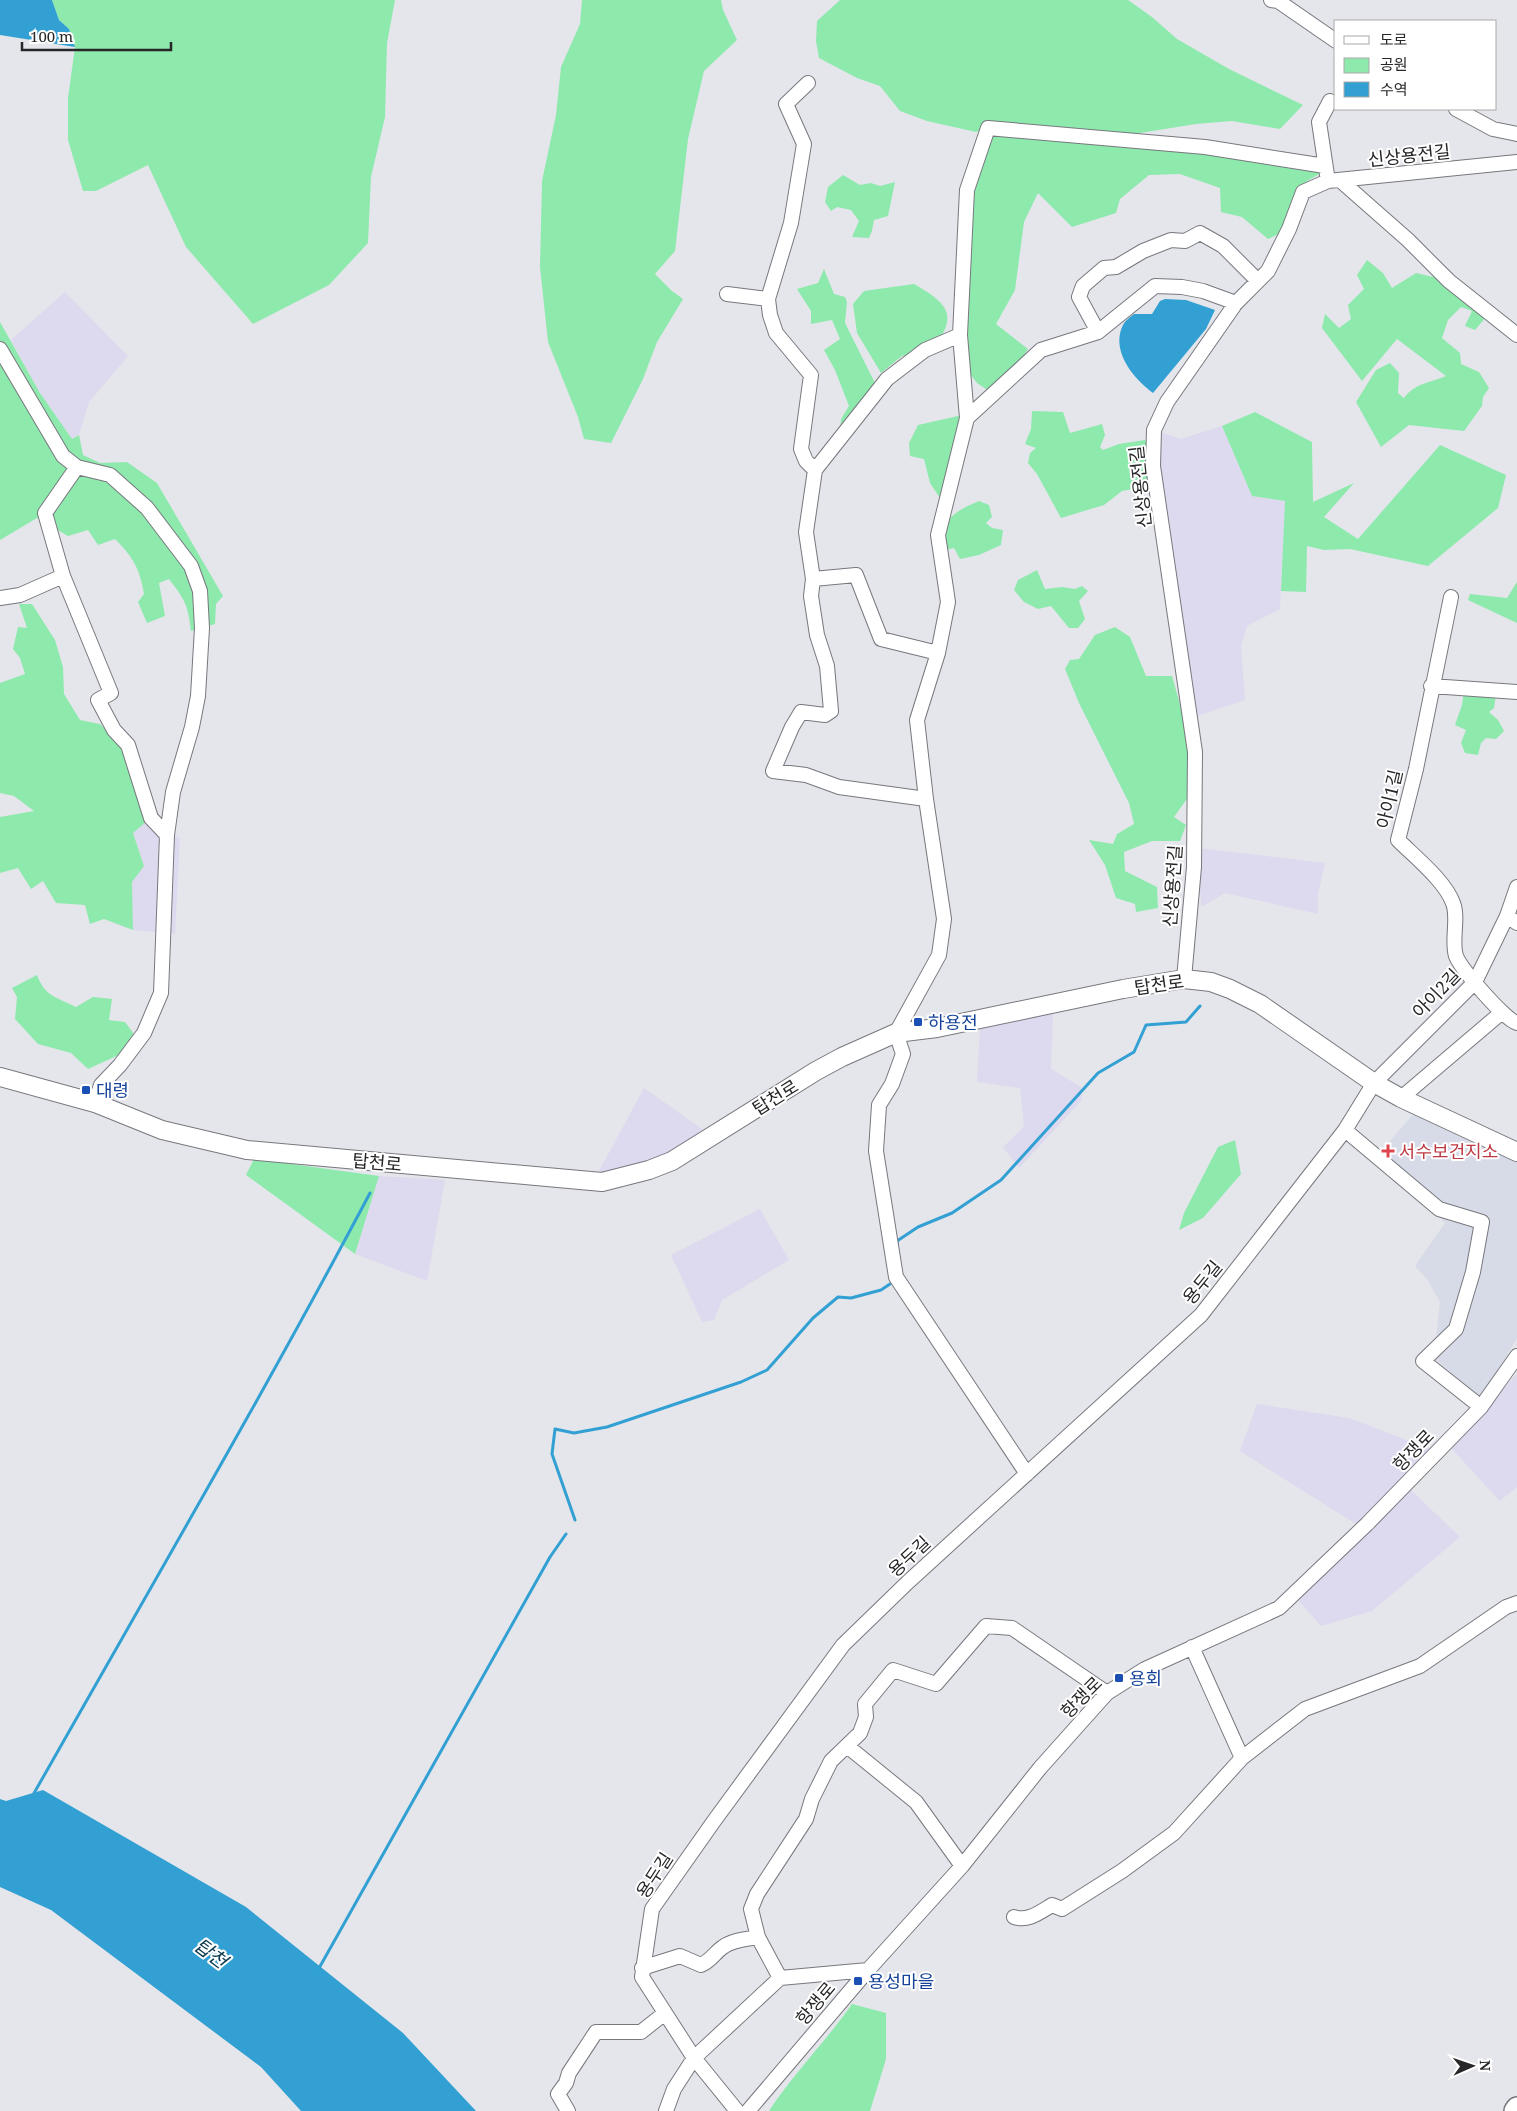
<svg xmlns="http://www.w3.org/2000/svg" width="1517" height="2111" font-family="'Noto Serif','Noto Sans KR',serif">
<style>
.built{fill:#d7dae7}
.industrial{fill:#ddd9ee}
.green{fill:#8ee9ad}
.water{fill:#32a0d3}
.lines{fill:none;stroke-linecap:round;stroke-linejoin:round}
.stream{stroke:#32a0d3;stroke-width:3}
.minor-casing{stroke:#77787e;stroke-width:16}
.major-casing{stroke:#77787e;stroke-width:20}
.highway-casing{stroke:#77787e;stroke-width:24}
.minor{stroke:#fff;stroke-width:14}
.major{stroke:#fff;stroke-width:18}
.highway{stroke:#fff;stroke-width:21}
.transit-dot{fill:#1a4fb4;stroke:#fff;stroke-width:2}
.health-dot{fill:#e0444e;stroke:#fff;stroke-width:2}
.labels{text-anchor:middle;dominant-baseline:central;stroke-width:4;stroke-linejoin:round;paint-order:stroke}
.street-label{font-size:18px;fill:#272729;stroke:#fff}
.transit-label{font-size:18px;fill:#164399;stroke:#fff;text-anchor:start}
.health-label{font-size:18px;fill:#be3a42;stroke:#fff;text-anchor:start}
.water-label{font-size:19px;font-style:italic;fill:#0a394e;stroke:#fff}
</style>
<rect width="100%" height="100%" fill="#e4e6eb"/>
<path class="built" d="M 1416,1111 L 1517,1159 L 1517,1338 L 1481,1398 L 1434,1358 L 1440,1302 L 1427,1279 L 1415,1266 L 1445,1223 L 1380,1153 Z"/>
<path class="industrial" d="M 65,292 L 128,356 L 89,402 L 79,435 L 72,439 L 40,393 L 11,340 Z
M 1222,426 L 1252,496 L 1285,501 L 1280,609 L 1247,626 L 1241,646 L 1245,700 L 1197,716 L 1169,537 L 1160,462 L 1160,432 L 1181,439 Z
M 147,821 L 180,838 L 175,934 L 133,930 L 132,882 L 144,866 L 133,833 Z
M 1198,848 L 1325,863 L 1318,894 L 1318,914 L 1225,893 L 1201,907 Z
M 1053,1013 L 1051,1069 L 1081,1087 L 1082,1100 L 1019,1168 L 1003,1147 L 1024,1126 L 1020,1088 L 977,1082 L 980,1028 Z
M 644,1088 L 706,1132 L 678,1151 L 625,1171 L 598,1173 Z
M 379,1176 L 445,1180 L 427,1281 L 355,1254 Z
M 760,1209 L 789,1260 L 722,1300 L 714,1320 L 702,1322 L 671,1255 Z
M 1517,1374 L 1517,1487 L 1500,1501 L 1450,1447 Z
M 1257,1404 L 1349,1418 L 1433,1450 L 1359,1526 L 1240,1451 Z
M 1410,1489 L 1460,1537 L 1372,1611 L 1321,1626 L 1297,1599 Z"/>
<path class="green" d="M 52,0 L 395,0 L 387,43 L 385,117 L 371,177 L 368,243 L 329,285 L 253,324 L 186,247 L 148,165 L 96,191 L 83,191 L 68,140 L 68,98 L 75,47 L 69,29 L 59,20 Z
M 582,0 L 721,0 L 723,10 L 737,40 L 704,71 L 688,139 L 675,251 L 655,274 L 672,291 L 683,299 L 657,342 L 643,379 L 611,443 L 584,439 L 578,417 L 548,342 L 540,267 L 542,181 L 556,115 L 561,67 L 580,24 Z
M 840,0 L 1128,0 L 1152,17 L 1177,39 L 1229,69 L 1303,105 L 1280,129 L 1232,121 L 1196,124 L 1121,136 L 1000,123 L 976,132 L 927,121 L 900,111 L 880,86 L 857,78 L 819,58 L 816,41 L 817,21 Z
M 992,132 L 1173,140 L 1323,172 L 1307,181 L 1292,207 L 1283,232 L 1268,239 L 1242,217 L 1221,212 L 1220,188 L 1180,174 L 1149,175 L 1120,199 L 1116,213 L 1072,227 L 1038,193 L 1024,222 L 1015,290 L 996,324 L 1028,349 L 1015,369 L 989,391 L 977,383 L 970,374 L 964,309 L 970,196 Z
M 843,175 L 860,185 L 871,183 L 880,186 L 895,182 L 888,216 L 874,220 L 872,231 L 869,238 L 852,237 L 859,221 L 851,210 L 837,207 L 831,211 L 825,202 L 828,187 Z
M 1367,260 L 1383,273 L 1392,288 L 1416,273 L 1455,282 L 1493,309 L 1475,330 L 1465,326 L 1472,311 L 1461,307 L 1448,320 L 1442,338 L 1460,353 L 1461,364 L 1479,372 L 1489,388 L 1483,397 L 1482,406 L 1464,431 L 1409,425 L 1381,447 L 1356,402 L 1376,370 L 1390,363 L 1399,373 L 1398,393 L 1404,398 C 1415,383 1430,383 1446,376 L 1397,339 L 1362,381 L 1322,328 L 1325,314 L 1339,328 L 1351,319 L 1348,305 L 1364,289 L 1357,275 Z
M 824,269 L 834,294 L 845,297 L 847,302 L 845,323 L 877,387 L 840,434 L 841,419 L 849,406 L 835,370 L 824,350 L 840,339 L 832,320 L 811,324 L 811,311 L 797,289 L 818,283 Z
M 914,284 C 951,305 959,317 929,353 L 902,356 L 881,373 L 857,333 L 853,304 L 864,291 Z
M 0,322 L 40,393 L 72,439 L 79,435 L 83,455 L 100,463 L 127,462 L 157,483 L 223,596 L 216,604 L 215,624 L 191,631 C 188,605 185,600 169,579 L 159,583 L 165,616 L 147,623 L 138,602 L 144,594 C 140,569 133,557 115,539 L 98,545 L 88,530 L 68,536 L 37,518 L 0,540 Z
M 1032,411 L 1063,412 L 1070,433 L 1102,424 L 1105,435 L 1100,447 L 1103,450 L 1119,444 L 1145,440 L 1150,449 L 1149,486 L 1122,491 L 1104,505 L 1061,518 L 1037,474 L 1028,463 L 1030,453 L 1036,448 L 1025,444 L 1031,429 Z
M 1255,412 L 1312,442 L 1313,502 L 1354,483 L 1324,517 L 1358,539 L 1440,445 L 1506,475 L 1498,508 L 1428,566 L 1350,549 L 1324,550 L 1307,546 L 1306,592 L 1281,591 L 1285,501 L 1252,496 L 1222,426 Z
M 958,416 L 972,421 L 950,513 L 930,483 L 924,459 L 910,456 L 909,443 L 918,425 Z
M 979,501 L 989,505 L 992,517 L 986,523 L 992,528 L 1003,530 L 1001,545 L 979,555 L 960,559 L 954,548 L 945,550 C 937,521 955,511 979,501 Z
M 1037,570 L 1045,589 L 1062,587 L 1075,589 L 1082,586 L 1088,591 L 1079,601 L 1085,619 L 1078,628 L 1069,628 L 1051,606 L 1038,609 L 1024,602 L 1014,590 L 1018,580 Z
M 1517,582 L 1517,623 L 1468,600 L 1470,594 L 1507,598 Z
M 19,604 L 32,604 L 55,640 L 63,667 L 64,694 L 80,720 L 100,724 L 125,749 L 147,821 L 133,833 L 144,866 L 132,882 L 133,930 L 104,919 L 90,924 L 85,905 L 56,903 L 43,881 L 31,889 L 18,868 L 0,873 L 0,817 L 34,811 L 14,796 L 0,793 L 0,683 L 25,674 L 20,658 L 13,649 L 18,627 L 27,628 Z
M 1115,627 L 1130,637 L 1146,676 L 1172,676 L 1186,726 L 1202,747 L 1199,782 L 1174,817 L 1186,825 L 1180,841 L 1152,841 L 1124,852 L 1125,871 L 1157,887 L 1158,908 L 1136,912 L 1135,904 L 1116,898 L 1105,865 L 1089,840 L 1113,844 L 1117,834 L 1134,824 L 1129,803 L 1079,703 L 1065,669 L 1070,660 L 1079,659 L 1095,635 Z
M 1464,691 L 1496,695 L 1494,708 L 1489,712 L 1498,720 L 1504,731 L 1496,739 L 1486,738 L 1481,743 L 1478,755 L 1465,753 L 1461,743 L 1466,730 L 1455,725 L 1462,705 Z
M 37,975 C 45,997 57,997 76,1007 L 93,997 L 112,999 L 109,1020 L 125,1022 L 134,1034 L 123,1053 L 88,1069 L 71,1053 L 38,1044 L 15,1019 L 17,997 L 12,988 Z
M 1235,1140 L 1241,1174 L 1203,1218 L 1179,1230 L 1184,1213 L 1218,1147 Z
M 254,1159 L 379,1176 L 355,1254 L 246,1175 Z
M 852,2004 L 886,2013 L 886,2059 L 870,2111 L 769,2111 C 794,2073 826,2041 852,2004 Z"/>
<path class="water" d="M 0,0 L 52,0 L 59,20 L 69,29 L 75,47 L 0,35 Z
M 1165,299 L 1186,300 L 1215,310 L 1206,329 L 1153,393 C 1134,379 1110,351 1123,325 C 1125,321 1130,317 1134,314 L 1152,314 L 1160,301 Z
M 43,1790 L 246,1907 L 403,2033 L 476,2111 L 301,2111 L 261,2067 L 51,1910 L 0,1887 L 0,1799 L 6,1801 Z"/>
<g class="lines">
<path class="stream" d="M 897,1245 L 897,1241 L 918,1227 L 952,1213 L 1001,1180 L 1098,1073 L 1134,1052 L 1146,1025 L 1186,1022 L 1200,1006
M 575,1520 L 552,1454 L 555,1429 L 574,1433 L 607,1427 L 741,1382 L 767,1370 L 813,1318 L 838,1297 L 851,1298 L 881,1290 L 890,1284
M 33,1795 C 146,1595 262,1397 370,1193
M 318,1970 L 550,1557 L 566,1534"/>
<defs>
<path id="minor" d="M 1271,0 L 1278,1 L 1336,41
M 808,83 L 786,104 L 804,144 L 791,223 L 768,299 L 770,315 L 776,333 L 811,375 L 801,449 L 806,461 L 815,470
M 1456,109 L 1493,129 L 1517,134
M 1327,175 L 1319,122 L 1330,101
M 1341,181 L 1408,240 L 1449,281 L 1517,335
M 727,294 L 768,299
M 1098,332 L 1079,297 L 1083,286 L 1104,268 L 1116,267 L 1143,251 L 1171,240 L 1185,241 L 1200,233 L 1223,246 L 1258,281
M 0,349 L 63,456 L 77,467 L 110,475 L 147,508 L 191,566 L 200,591 L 202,628 L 198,696 L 192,727 L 173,792 L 167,835 L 161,993 L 144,1033 L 120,1065 L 101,1085 L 95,1103
M 967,418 L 960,335 L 967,190 L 988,128 L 1205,147 L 1325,166
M 63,576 L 45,513 L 77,467
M 813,579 L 811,596 L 817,635 L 827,666 L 831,711 L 825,715 L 801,712 L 792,727 L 773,771 L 806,775 L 839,787 L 926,799
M 1451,597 L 1416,769 L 1398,840 C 1415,857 1445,881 1453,903 C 1459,918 1451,941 1456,956 C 1461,969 1505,1020 1517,1023
M 0,598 L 20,595 L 63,576 L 111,693 L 98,700 L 114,730 L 128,745 L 151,818 L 167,835
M 938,653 L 881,639 L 856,575 L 813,579 L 806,532 L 815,470 L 887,379 L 925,350 L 960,335
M 1431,686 L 1517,692
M 1507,916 L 1517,923
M 1184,979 L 1194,867 L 1195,752 L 1153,466 L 1154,430 L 1167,402 L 1236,303 L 1268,271 L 1289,229 L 1303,192 L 1328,181 L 1517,162
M 1401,1098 L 1501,1013
M 1345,1130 L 1439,1209 L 1482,1222 L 1473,1272 L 1456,1329 L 1423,1361 L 1481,1407
M 1027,1474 L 896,1277 L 876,1151 L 879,1105 L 892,1084 L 903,1054 L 896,1033 L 939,955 L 944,919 L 926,799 L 917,720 L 938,653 L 948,602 L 938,535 L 967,418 L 1041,350 L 1098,332 L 1155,286 L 1182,287 L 1203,291 L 1236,303
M 1192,1647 L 1242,1758
M 847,1746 L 916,1802 L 962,1866
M 1014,1917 C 1028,1922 1040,1912 1052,1905 L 1062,1909 L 1122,1871 L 1174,1833 L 1242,1758 L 1305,1709 L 1420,1666 L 1506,1607 L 1517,1603
M 642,1968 L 680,1956 L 701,1965 C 712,1960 714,1953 723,1947 C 732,1940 747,1939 758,1937
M 868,1970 L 780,1978 L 758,1937 L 751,1909 L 757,1894 L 806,1819 L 812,1799 L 831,1761 L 860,1733 L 866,1717 L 865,1704 L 893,1670 L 936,1684 L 986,1626 L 1012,1628 L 1107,1693
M 568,2111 L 558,2094 L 566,2083 L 569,2073 L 596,2032 L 641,2032 L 665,2013
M 666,2111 L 674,2089 L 694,2058 L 780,1978
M 737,2111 L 694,2058 L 642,1977 L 652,1909 L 714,1821 L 843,1645 L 908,1582 L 1201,1315 L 1345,1130 L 1374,1083 L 1475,982 L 1507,916 L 1517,887
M 748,2111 L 868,1970 L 962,1866 L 1040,1768 L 1107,1693 L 1145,1669 L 1279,1608 L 1367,1524 L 1481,1407 L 1517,1356"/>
<path id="major" d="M 0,1077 L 95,1103 L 162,1130 L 247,1150 L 602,1182 L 649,1170 L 672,1161 L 816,1071 L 842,1057 L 896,1033 L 937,1028 L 1123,989 L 1184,979 L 1211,982 L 1230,989 L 1260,1004 L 1374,1083 L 1401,1098 L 1517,1152"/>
<path id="highway" d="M 1515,2111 L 1517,2108"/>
</defs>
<use href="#minor" class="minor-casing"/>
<use href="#major" class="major-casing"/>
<use href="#highway" class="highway-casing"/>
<use href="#minor" class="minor"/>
<use href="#major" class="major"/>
<use href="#highway" class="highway"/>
</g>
<g class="transit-dot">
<rect x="913" y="1017" width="10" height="10" rx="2.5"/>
<rect x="81" y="1085" width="10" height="10" rx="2.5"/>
<rect x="1114" y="1673" width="10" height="10" rx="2.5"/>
<rect x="853" y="1976" width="10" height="10" rx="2.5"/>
</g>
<path class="health-dot" d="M1385.5 1143.5h5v5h5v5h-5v5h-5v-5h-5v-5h5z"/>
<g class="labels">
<g class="street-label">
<text transform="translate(1409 155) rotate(-6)">신상용전길</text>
<text transform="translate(1140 487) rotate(-96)">신상용전길</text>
<text transform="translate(1389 799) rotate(-77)">아이1길</text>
<text transform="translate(1172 886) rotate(-86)">신상용전길</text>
<text transform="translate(1159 984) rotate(-8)">탑천로</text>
<text transform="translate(1436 993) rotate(-46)">아이2길</text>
<text transform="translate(775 1097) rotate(-32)">탑천로</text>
<text transform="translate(377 1162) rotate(5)">탑천로</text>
<text transform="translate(1202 1282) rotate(-51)">용두길</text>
<text transform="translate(1413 1450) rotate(-46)">항쟁로</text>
<text transform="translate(909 1556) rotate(-43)">용두길</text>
<text transform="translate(1081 1697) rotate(-45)">항쟁로</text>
<text transform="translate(654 1875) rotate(-57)">용두길</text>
<text transform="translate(815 2003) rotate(-50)">항쟁로</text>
</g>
<g class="transit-label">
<text x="928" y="1022">하용전</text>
<text x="96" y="1090">대령</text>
<text x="1129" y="1678">용회</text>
<text x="868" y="1981">용성마을</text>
</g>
<g class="health-label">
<text x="1399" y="1151">서수보건지소</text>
</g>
<g class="water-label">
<text transform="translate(211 1953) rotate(37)">탑천</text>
</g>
</g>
<rect x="1334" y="20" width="162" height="90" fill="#ffffff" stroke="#a9a9a9"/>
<rect x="1344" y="36" width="25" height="8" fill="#ffffff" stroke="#a9a9a9"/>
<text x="1380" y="45" font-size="15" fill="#272729">도로</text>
<rect x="1344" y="58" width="25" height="15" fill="#8ee9ad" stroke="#a9a9a9"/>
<text x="1380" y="70" font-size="15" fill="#272729">공원</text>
<rect x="1344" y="82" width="25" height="15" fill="#32a0d3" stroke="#a9a9a9"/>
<text x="1380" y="95" font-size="15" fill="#272729">수역</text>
<g transform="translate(1472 2066) rotate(88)" stroke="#ffffff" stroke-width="4" paint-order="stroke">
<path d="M0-4L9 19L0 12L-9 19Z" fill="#272729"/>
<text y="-8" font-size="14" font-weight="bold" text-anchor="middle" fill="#272729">N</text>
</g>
<path d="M22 42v8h149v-8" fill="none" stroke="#272729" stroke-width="2.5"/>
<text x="30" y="42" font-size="15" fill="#272729" stroke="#ffffff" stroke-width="4" paint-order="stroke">100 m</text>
</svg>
